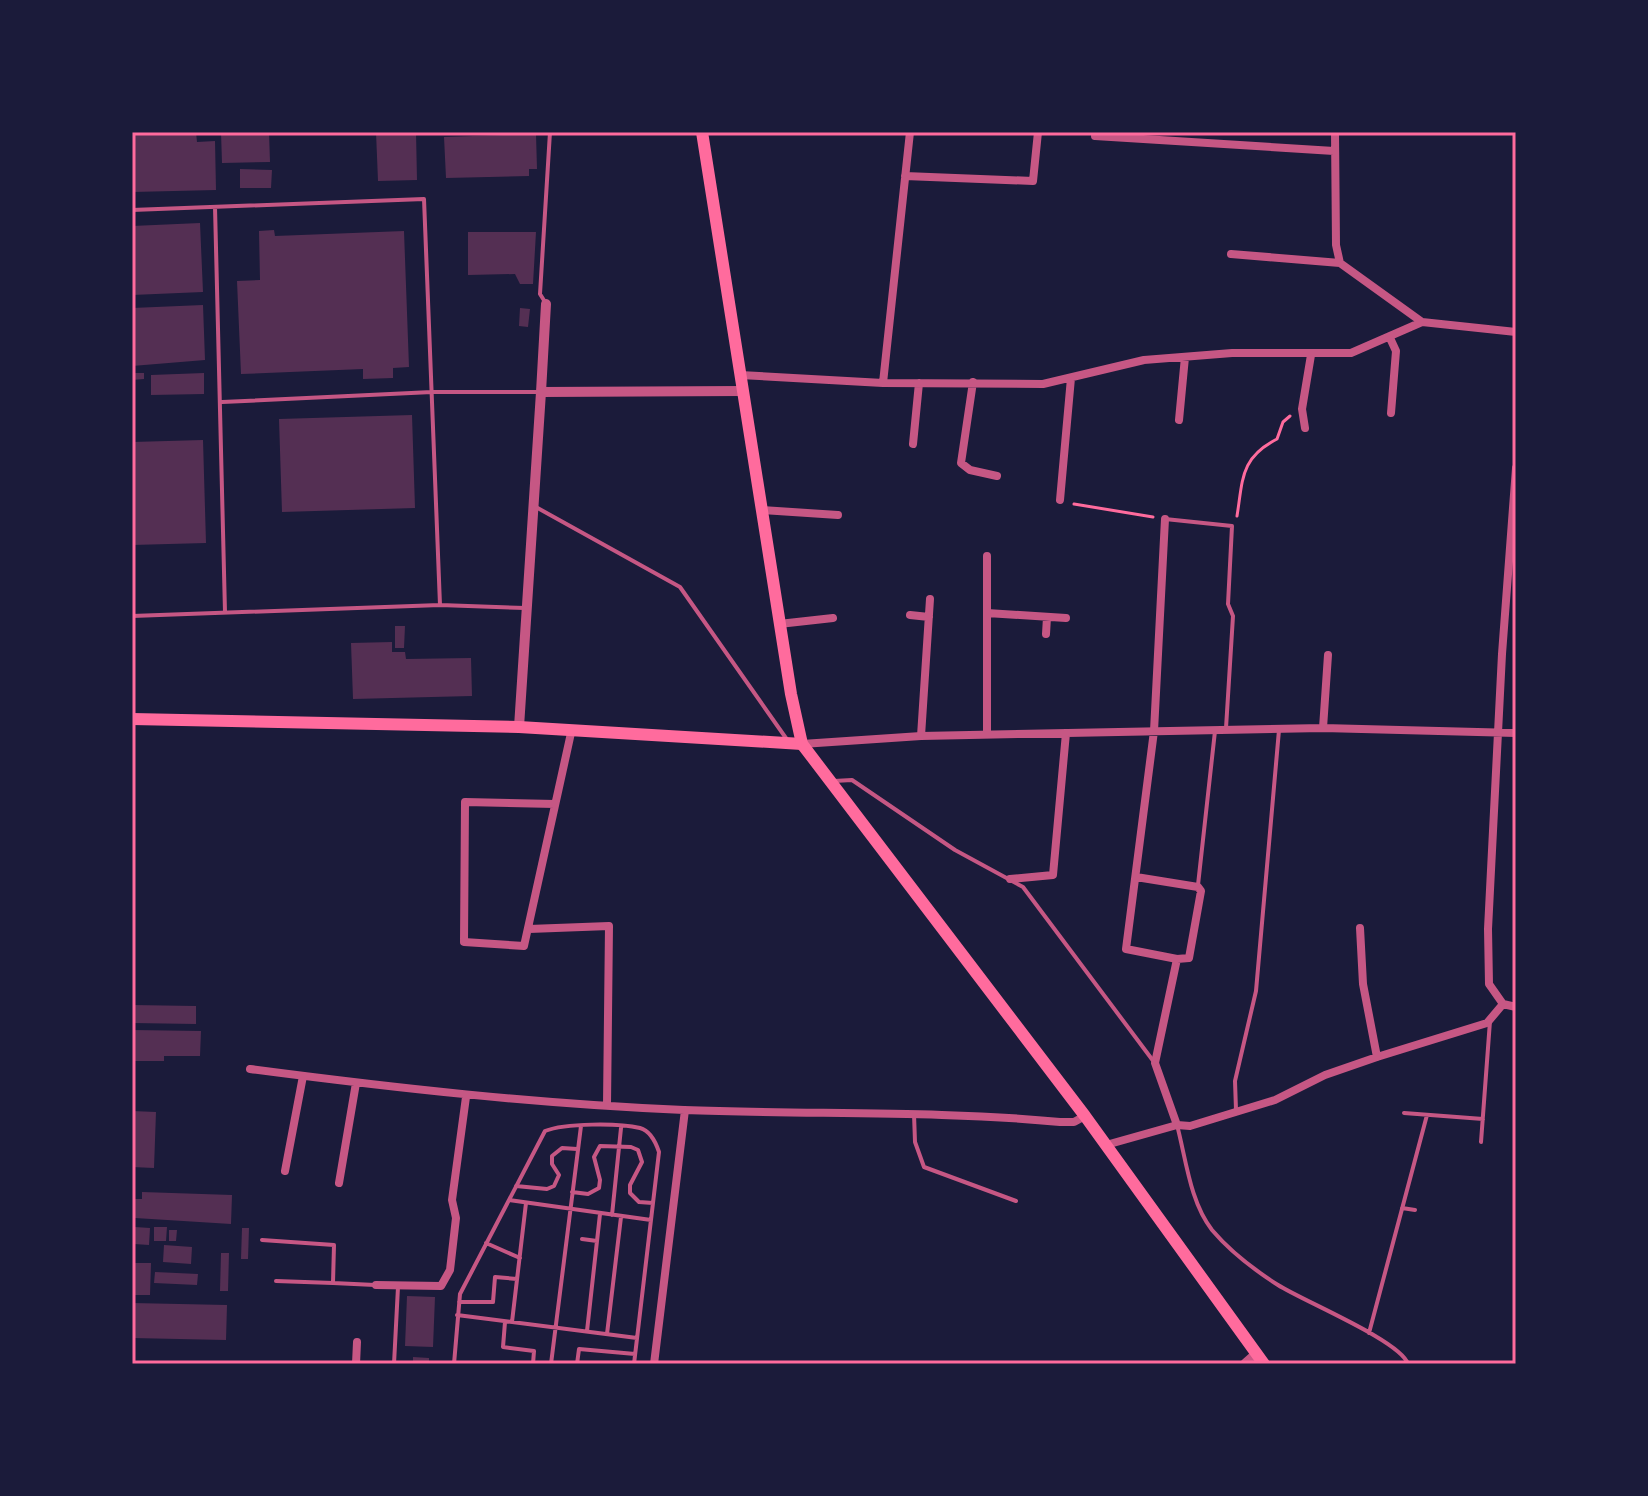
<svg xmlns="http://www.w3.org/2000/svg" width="1648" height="1496" font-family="'PT Serif',serif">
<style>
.building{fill:#542f53}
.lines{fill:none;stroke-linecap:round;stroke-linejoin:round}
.path{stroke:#ff6b9d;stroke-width:3}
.service{stroke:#c65784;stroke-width:4}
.minor{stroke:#c65784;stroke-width:8}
.tertiary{stroke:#c65784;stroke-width:10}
.secondary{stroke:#ff6b9d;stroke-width:12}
.primary{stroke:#ff6b9d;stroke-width:12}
.neatline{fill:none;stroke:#ff6b9d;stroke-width:3}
</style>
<rect width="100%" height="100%" fill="#1b1b3a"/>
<path class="building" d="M 132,132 L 196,132 L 197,142 L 215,141 L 216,190 L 132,192 Z
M 221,132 L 269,132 L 270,162 L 222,163 Z
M 376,132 L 416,132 L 417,180 L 378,181 Z
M 536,134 L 537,169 L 529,169 L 529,176 L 446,178 L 444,137 Z
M 240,169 L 272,170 L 271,188 L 240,188 Z
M 200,223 L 203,292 L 132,295 L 132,226 Z
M 274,230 L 275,236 L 404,231 L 409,367 L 393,368 L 393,378 L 363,379 L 363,369 L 241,374 L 237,281 L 260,280 L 259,231 Z
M 468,232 L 536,232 L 533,284 L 520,284 L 515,274 L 468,275 Z
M 203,305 L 205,360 L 132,366 L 132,308 Z
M 520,308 L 530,309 L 528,327 L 519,326 Z
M 132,373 L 144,373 L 144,379 L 132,380 Z
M 204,373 L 204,394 L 151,395 L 151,375 Z
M 412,415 L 415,508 L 282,512 L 279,419 Z
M 203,440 L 206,543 L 132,545 L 132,442 Z
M 395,626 L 405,626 L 404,648 L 395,648 Z
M 392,642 L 392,652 L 405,652 L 406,659 L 471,658 L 472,696 L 353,699 L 351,643 Z
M 132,1005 L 196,1006 L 196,1024 L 132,1023 Z
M 132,1030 L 201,1031 L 200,1056 L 164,1056 L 164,1061 L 132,1061 Z
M 132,1111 L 156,1112 L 154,1168 L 132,1167 Z
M 142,1192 L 232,1195 L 231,1224 L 135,1218 L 132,1199 L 142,1199 Z
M 135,1227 L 150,1228 L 149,1245 L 134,1244 Z
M 154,1227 L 167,1227 L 166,1241 L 154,1241 Z
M 242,1228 L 249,1228 L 248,1259 L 241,1259 Z
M 169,1230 L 177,1230 L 176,1241 L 169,1241 Z
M 164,1245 L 192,1247 L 191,1264 L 163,1262 Z
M 221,1253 L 229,1253 L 228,1291 L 220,1291 Z
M 132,1263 L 151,1263 L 150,1295 L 132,1295 Z
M 155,1272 L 198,1274 L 197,1285 L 154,1283 Z
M 407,1296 L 435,1297 L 433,1347 L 405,1346 Z
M 132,1303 L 227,1305 L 226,1340 L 132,1338 Z
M 413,1357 L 429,1358 L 429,1364 L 413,1364 Z"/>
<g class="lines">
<path class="path" d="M 1074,504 L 1153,517
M 1237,516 C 1243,479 1240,458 1277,439 L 1283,422 L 1290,416"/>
<path class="service" d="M 215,207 L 225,612
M 132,210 L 424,199 L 440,605
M 545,302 L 540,294 L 550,132
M 222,402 L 432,392 L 539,392
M 534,506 L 680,587 L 788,741
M 1165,519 L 1232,526 L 1228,604 L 1233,616 L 1226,728
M 132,616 L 440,605 L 525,608
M 834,781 L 852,780 L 955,850 L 1023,887 L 1154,1062
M 1198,885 L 1215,731
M 1236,1110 L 1235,1081 L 1256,991 L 1279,730
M 1404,1113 L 1483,1119
M 914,1114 L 915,1142 L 924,1167 L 1016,1201
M 1177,1125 C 1186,1159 1190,1202 1212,1230 C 1229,1250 1256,1271 1278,1285 C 1303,1301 1401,1341 1408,1364
M 1481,1142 L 1490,1021
M 516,1186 L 547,1189 L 554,1186 L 559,1175 L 552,1164 L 552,1156 L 562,1148 L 577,1149
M 572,1192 L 588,1194 L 599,1188 L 600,1180 L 594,1157 L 600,1146 L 631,1147 L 638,1150 L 642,1162 L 630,1185 L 630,1193 L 639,1202 L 653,1203
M 509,1200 L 651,1220
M 1402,1208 L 1415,1210
M 612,1215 L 621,1128
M 582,1239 L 597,1241
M 262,1240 L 334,1245 L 333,1283 L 276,1281
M 486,1243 L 520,1258
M 333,1283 L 375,1285
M 459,1302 L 493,1302 L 495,1277 L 517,1279
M 457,1315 L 637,1338
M 505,1322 L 503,1347 L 534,1351 L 533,1364
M 512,1322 L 526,1203
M 587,1331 L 600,1214
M 1369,1333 L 1427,1115
M 607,1334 L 621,1217
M 587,1363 L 604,1364
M 394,1364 L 398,1287
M 454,1364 L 460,1294 L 545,1131 C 565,1123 619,1123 640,1128 C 651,1131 656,1143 659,1152 L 634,1364
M 551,1364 L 581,1126
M 577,1364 L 579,1349 L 635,1354"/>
<path class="minor" d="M 1335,132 L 1336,245 L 1340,263 L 1422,322 L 1516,332
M 1095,136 L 1334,151
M 905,176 L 1033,181 L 1038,132
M 1231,254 L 1340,263
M 1390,338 L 1396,351 L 1391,413
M 740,375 L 883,383 L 1043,384 L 1144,360 L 1232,353 L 1351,353 L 1422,322
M 973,382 L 961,463 L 970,470 L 997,476
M 883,383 L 910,132
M 1179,420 L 1185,357
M 1305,428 L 1302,409 L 1311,355
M 913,444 L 919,383
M 1516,468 L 1502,654 L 1488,929 L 1489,984 L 1503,1004 L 1516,1007
M 1060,500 L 1071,378
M 761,510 L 838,515
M 1165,519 L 1154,731 L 1126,949 L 1177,959 L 1155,1063 L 1177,1125
M 987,613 L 1066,618
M 910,615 L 929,617
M 779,624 L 833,618
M 1046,634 L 1047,617
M 1323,728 L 1328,655
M 987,734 L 987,556
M 921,736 L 930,599
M 802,744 L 921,736 L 1323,728 L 1516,733
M 555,804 L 465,802 L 464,942 L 524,946 L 571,733
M 1136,877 L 1198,887 L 1201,891 L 1189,958 L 1177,959
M 1010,879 L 1053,875 L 1066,733
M 1360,928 L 1363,984 L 1377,1057
M 529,929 L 609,926 L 607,1105
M 250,1069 C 395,1088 538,1104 684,1110 C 810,1115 935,1110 1060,1122 L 1074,1122 L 1085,1116
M 1106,1145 L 1177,1125 L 1190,1126 L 1275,1100 L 1325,1075 L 1377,1057 L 1487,1023 L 1503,1004
M 285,1171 L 303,1076
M 339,1183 L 356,1083
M 376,1285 L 441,1286 L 450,1270 L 456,1218 L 452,1200 L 466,1097
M 356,1364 L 357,1342
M 654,1364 L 685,1110"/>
<path class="tertiary" d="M 546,304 L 541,392 L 743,391
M 519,727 L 541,392
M 1245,1364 L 1254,1356"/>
<path class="secondary" d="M 132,719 L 519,727 L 802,744"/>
<path class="primary" d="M 702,132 L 791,694 L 802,744 L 1085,1116 L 1264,1364"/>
</g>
<rect width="1648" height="1496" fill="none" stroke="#1b1b3a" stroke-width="268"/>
<rect x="134" y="134" width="1380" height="1228" class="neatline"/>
</svg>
